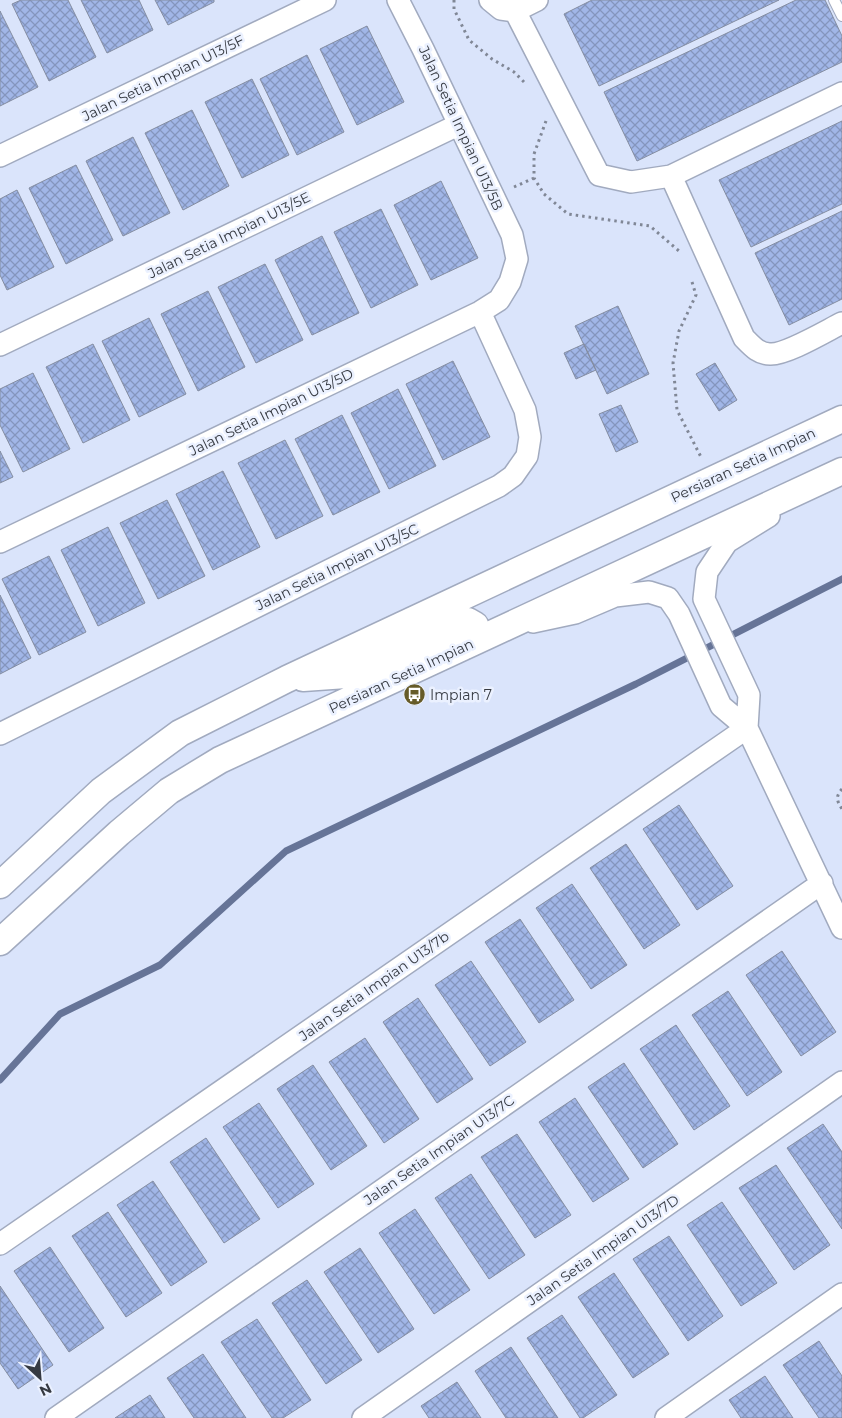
<svg xmlns="http://www.w3.org/2000/svg" width="842" height="1418" font-family="Montserrat,sans-serif">
<style>
.lines{fill:none;stroke-linecap:round;stroke-linejoin:round}
.stream{stroke:#667497;stroke-width:7}
.building{fill:url(#building-cross-hatch);stroke:#848da1}
.service-casing{stroke:#a1aabf;stroke-width:12}
.minor-casing{stroke:#a1aabf;stroke-width:24}
.tertiary-casing{stroke:#a1aabf;stroke-width:29}
.path{stroke:#808796;stroke-width:3;stroke-dasharray:2.5 4;stroke-linecap:butt}
.service{stroke:#fff;stroke-width:10}
.minor{stroke:#fff;stroke-width:21}
.tertiary{stroke:#fff;stroke-width:26}
.labels{text-anchor:middle;dominant-baseline:central;stroke-width:5;stroke-linejoin:round;paint-order:stroke}
.street-label{font-size:14px;fill:#363a42;stroke:#ebf1ff}
.poi-label{font-size:14px;fill:#363a42;stroke:#ebf1ff;text-anchor:start}
</style>
<defs>
<pattern id="building-cross-hatch" width="8" height="8" patternUnits="userSpaceOnUse" patternTransform="scale(1.25)"><rect width="8" height="8" fill="#a1b6e7"/><path d="M0 0l8 8M0 8l8-8" fill="none" stroke="#8495bd"/></pattern>
</defs>
<rect width="100%" height="100%" fill="#dae4fb"/>
<g class="lines">
<path class="stream" d="M 0,1080 L 60,1014 L 160,965 L 286,851 L 636,684 L 842,579"/>
</g>
<path class="building" d="M 21,0 L 68,0 L 96,57 L 49,81 L 12,4 Z
M 81,0 L 139,0 L 153,30 L 107,53 Z
M 155,0 L 214,0 L 214,2 L 168,25 Z
M 592,0 L 779,0 L 599,86 L 564,14 Z
M 796,0 L 825,0 L 842,36 L 842,62 L 637,161 L 604,92 Z
M 0,11 L 38,87 L 0,106 Z
M 367,26 L 404,102 L 357,125 L 320,49 Z
M 307,55 L 344,132 L 297,155 L 260,79 Z
M 252,79 L 289,155 L 242,178 L 205,102 Z
M 192,110 L 229,186 L 183,210 L 145,133 Z
M 842,121 L 842,204 L 751,247 L 719,180 Z
M 133,137 L 170,213 L 123,236 L 86,161 Z
M 76,165 L 113,240 L 66,264 L 29,188 Z
M 441,181 L 478,258 L 431,280 L 394,205 Z
M 17,190 L 54,267 L 7,290 L 0,275 L 0,199 Z
M 381,209 L 418,285 L 371,308 L 334,232 Z
M 842,211 L 842,299 L 789,325 L 755,253 Z
M 322,236 L 359,313 L 312,335 L 275,260 Z
M 265,264 L 303,340 L 256,363 L 218,287 Z
M 208,291 L 245,367 L 198,391 L 161,314 Z
M 618,306 L 649,374 L 607,394 L 575,326 Z
M 149,318 L 186,394 L 139,417 L 102,341 Z
M 93,344 L 130,420 L 83,443 L 46,367 Z
M 584,344 L 596,370 L 576,379 L 564,353 Z
M 453,361 L 490,437 L 443,460 L 406,384 Z
M 715,363 L 737,400 L 719,411 L 696,374 Z
M 33,373 L 70,449 L 23,472 L 0,425 L 0,389 Z
M 398,389 L 436,466 L 389,489 L 351,413 Z
M 621,405 L 638,442 L 616,452 L 599,414 Z
M 342,415 L 380,492 L 333,515 L 295,439 Z
M 285,440 L 323,516 L 276,539 L 238,463 Z
M 0,451 L 13,477 L 0,483 Z
M 223,471 L 260,547 L 213,570 L 176,494 Z
M 167,500 L 205,576 L 158,599 L 120,523 Z
M 108,527 L 145,603 L 98,626 L 61,550 Z
M 49,556 L 86,632 L 39,655 L 2,579 Z
M 0,595 L 31,658 L 0,674 Z
M 679,805 L 733,886 L 697,910 L 643,829 Z
M 626,844 L 680,925 L 644,949 L 590,868 Z
M 572,884 L 627,965 L 591,989 L 536,908 Z
M 520,919 L 574,1000 L 539,1023 L 485,942 Z
M 782,951 L 836,1032 L 801,1056 L 746,975 Z
M 471,961 L 526,1042 L 490,1066 L 435,985 Z
M 728,991 L 782,1072 L 747,1096 L 692,1015 Z
M 418,998 L 473,1079 L 437,1103 L 383,1022 Z
M 676,1025 L 730,1106 L 694,1130 L 640,1049 Z
M 365,1038 L 419,1119 L 384,1143 L 329,1062 Z
M 624,1063 L 678,1144 L 643,1168 L 588,1087 Z
M 313,1065 L 367,1146 L 331,1170 L 277,1089 Z
M 575,1098 L 629,1179 L 593,1202 L 539,1122 Z
M 259,1103 L 314,1184 L 278,1208 L 223,1127 Z
M 823,1124 L 842,1152 L 842,1229 L 787,1148 Z
M 517,1134 L 571,1215 L 535,1238 L 481,1157 Z
M 206,1138 L 260,1219 L 224,1243 L 170,1162 Z
M 776,1165 L 830,1245 L 794,1270 L 739,1188 Z
M 471,1174 L 525,1255 L 489,1279 L 435,1198 Z
M 153,1181 L 207,1262 L 171,1286 L 117,1205 Z
M 722,1202 L 777,1283 L 741,1306 L 687,1225 Z
M 415,1209 L 470,1290 L 434,1314 L 379,1233 Z
M 108,1212 L 162,1293 L 126,1317 L 72,1236 Z
M 669,1236 L 723,1316 L 688,1341 L 633,1259 Z
M 50,1247 L 104,1328 L 69,1352 L 14,1271 Z
M 360,1248 L 414,1329 L 378,1353 L 324,1272 Z
M 614,1273 L 669,1354 L 633,1378 L 578,1297 Z
M 307,1280 L 362,1360 L 326,1384 L 272,1303 Z
M 0,1286 L 53,1365 L 18,1389 L 0,1363 Z
M 562,1315 L 617,1395 L 583,1418 L 580,1418 L 527,1338 Z
M 257,1319 L 311,1400 L 283,1418 L 272,1418 L 221,1342 Z
M 819,1341 L 842,1376 L 842,1418 L 819,1418 L 783,1365 Z
M 511,1347 L 558,1418 L 506,1418 L 475,1371 Z
M 203,1354 L 246,1418 L 194,1418 L 167,1378 Z
M 765,1376 L 793,1418 L 741,1418 L 729,1400 Z
M 457,1382 L 481,1418 L 429,1418 L 421,1406 Z
M 150,1395 L 165,1418 L 115,1418 Z"/>
<g class="lines">
<defs>
<path id="service" d="M 834,0 L 842,16"/>
<path id="minor" d="M 490,0 L 501,9 L 515,11
M 515,11 L 599,175 L 631,182 L 671,176 L 842,93
M 515,11 L 537,0
M 0,156 L 325,0
M 671,176 L 744,338 C 751,345 758,354 770,354 C 786,355 826,331 842,323
M 0,345 L 458,125
M 0,542 L 480,312 L 499,300 L 510,282 L 517,259 L 512,235 L 423,49 L 398,0
M 533,622 L 575,613 L 615,596 L 649,592 L 668,598 L 679,614 L 721,706 L 747,728 L 842,928
M 747,728 L 749,695 L 704,599 L 707,572 L 727,542 L 769,516
M 0,734 L 499,486 L 513,476 L 527,456 L 530,437 L 525,410 L 480,312
M 0,1244 L 747,728
M 56,1418 L 822,883
M 363,1418 L 842,1082
M 666,1418 L 842,1294"/>
<path id="tertiary" d="M 303,678 L 346,675 L 421,642 L 456,622 L 468,621 L 475,625 L 474,632 L 465,646
M 0,885 L 101,791 L 180,733 L 287,679 L 842,419
M 0,942 L 119,833 L 169,791 L 220,760 L 842,471"/>
</defs>
<use href="#service" class="service-casing"/>
<use href="#minor" class="minor-casing"/>
<use href="#tertiary" class="tertiary-casing"/>
<path class="path" d="M 454,0 L 454,9 L 469,40 L 492,59 L 514,72 L 524,82
M 546,121 L 534,154 L 534,178 L 544,194 L 568,214 L 650,226 L 679,251
M 514,187 L 534,178
M 692,282 L 696,295 L 679,331 L 673,363 L 677,410 L 702,459
M 842,789 C 835,797 837,801 842,809"/>
<use href="#service" class="service"/>
<use href="#minor" class="minor"/>
<use href="#tertiary" class="tertiary"/>
</g>
<defs>
<symbol id="bus-disc" viewBox="-11 -11 22 22"><circle r="9.5" fill="#665b28" stroke="#ebf1ff"/><path d="M-5-6H5V4H4V6H2V4H-2V6H-4V4H-5ZM-3.5-4V0h7V-4ZM-3.5 1.2v1.5H-2V1.2ZM2 1.2v1.5H3.5V1.2Z" fill="#fff"/></symbol>
</defs>
<g fill-rule="evenodd">
<use href="#bus-disc" x="402" y="682" width="25" height="25"/>
</g>
<g class="labels">
<g class="street-label">
<text transform="translate(163 78) rotate(-26)">Jalan Setia Impian U13/5F</text>
<text transform="translate(461 128) rotate(65)">Jalan Setia Impian U13/5B</text>
<text transform="translate(229 235) rotate(-26)">Jalan Setia Impian U13/5E</text>
<text transform="translate(271 412) rotate(-26)">Jalan Setia Impian U13/5D</text>
<text transform="translate(743 465) rotate(-25)">Persiaran Setia Impian</text>
<text transform="translate(337 567) rotate(-26)">Jalan Setia Impian U13/5C</text>
<text transform="translate(401 676) rotate(-25)">Persiaran Setia Impian</text>
<text transform="translate(374 986) rotate(-35)">Jalan Setia Impian U13/7b</text>
<text transform="translate(439 1150) rotate(-35)">Jalan Setia Impian U13/7C</text>
<text transform="translate(603 1250) rotate(-35)">Jalan Setia Impian U13/7D</text>
</g>
<g class="poi-label">
<text x="430" y="695">Impian 7</text>
</g>
</g>
<g transform="translate(40 1378) rotate(154)" stroke="#ebf1ff" stroke-width="4" paint-order="stroke">
<path d="M0-4L9 19L0 12L-9 19Z" fill="#363a42"/>
<text y="-8" font-size="14" font-weight="bold" text-anchor="middle" fill="#363a42">N</text>
</g>
</svg>
